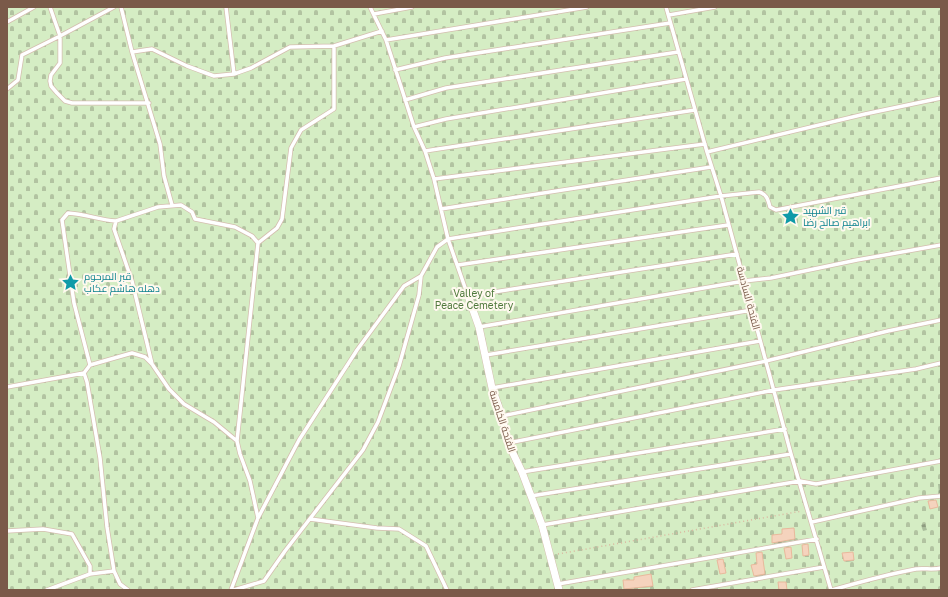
<svg xmlns="http://www.w3.org/2000/svg" width="948" height="597" font-family="'Golos Text',Cairo,sans-serif">
<style>
.cemetery{fill:url(#cemetery-stones)}
.shadow{fill:#0003}
.building{fill:#f5d3bd;stroke:#e9b99c}
.lines{fill:none;stroke-linecap:round;stroke-linejoin:round}
.service-casing{stroke:#d4beaf;stroke-width:5}
.minor-casing{stroke:#d4beaf;stroke-width:8}
.path{stroke:#dbb6a0;stroke-width:1.5;stroke-dasharray:1 3;stroke-linecap:butt}
.service{stroke:#fff;stroke-width:3.5}
.minor{stroke:#fff;stroke-width:7}
.labels{text-anchor:middle;dominant-baseline:central;stroke-width:4;stroke-linejoin:round;paint-order:stroke}
.culture-label{font-size:10px;fill:#0d838f;stroke:#fff9ef;text-anchor:start}
.park-label{font-size:10px;fill:#507a3d;stroke:#fff9ef}
.street-label{font-size:10px;fill:#7a5a49;stroke:#fff9ef}
</style>
<defs>
<pattern id="cemetery-stones" width="16" height="16" patternUnits="userSpaceOnUse"><rect width="16" height="16" fill="#d5edc4"/><path d="M2 7V4a2 2 0 0 1 4 0v3zM10 15v-3a2 2 0 0 1 4 0v3z" fill="#b2c3a1"/></pattern>
</defs>
<rect width="100%" height="100%" fill="#fef5e8"/>
<path class="cemetery" d="M 7,7 L 941,7 L 941,590 L 7,590 Z"/>
<path class="shadow" d="M 938,484 L 941,484 L 941,493 L 939,493 Z
M 925,524 L 927,530 L 923,531 L 921,525 Z
M 794,530 L 795,540 L 774,544 L 773,542 L 783,535 Z
M 807,545 L 809,557 L 805,557 L 804,555 Z
M 762,553 L 765,576 L 756,577 L 755,576 Z
M 852,553 L 854,561 L 846,562 L 845,561 Z
M 651,576 L 653,587 L 626,589 L 625,588 L 636,582 Z"/>
<path class="building" d="M 936,500 L 938,507 L 930,509 L 928,501 Z
M 794,528 L 795,539 L 772,543 L 772,535 L 782,534 L 782,529 Z
M 808,544 L 809,555 L 803,556 L 802,545 Z
M 791,547 L 792,558 L 786,559 L 784,548 Z
M 762,552 L 765,574 L 754,576 L 751,565 L 757,564 L 756,553 Z
M 853,552 L 854,560 L 844,561 L 842,553 Z
M 723,559 L 726,573 L 720,574 L 717,560 Z
M 651,574 L 653,586 L 624,589 L 623,580 L 634,580 L 634,577 Z
M 778,582 L 786,582 L 787,590 L 779,590 Z"/>
<g class="lines">
<defs>
<path id="service" d="M 50,7 L 60,36 L 60,63 L 51,75 L 50,81 L 51,86 L 57,93 L 65,101 L 72,103 L 149,103
M 121,7 L 132,52 L 160,144 L 164,176 L 172,205
M 226,7 L 234,74
M 370,7 L 386,40 L 414,127 L 425,151 L 434,179 L 448,239 L 468,296 L 737,254
M 666,7 L 707,152 L 721,196 L 791,454 L 831,590
M 374,14 L 412,7
M 669,15 L 715,7
M 7,22 L 34,7
M 386,40 L 587,7
M 132,52 L 152,49 L 187,66 L 214,76 L 234,74 L 251,68 L 290,47 L 334,46 L 382,31
M 395,70 L 445,58 L 670,23
M 7,89 L 18,80 L 22,55 L 60,36 L 114,7
M 405,100 L 446,88 L 678,52
M 414,127 L 446,119 L 686,79
M 425,151 L 695,110
M 707,152 L 865,114 L 941,98
M 434,179 L 705,144
M 441,209 L 711,167
M 116,221 C 100,220 85,214 68,213 L 62,220 L 74,303 L 90,365 L 84,373 L 87,382 L 100,458 L 107,527 L 114,571 L 120,584 L 128,590
M 258,243 L 277,228 L 282,219 L 291,148 L 301,130 L 334,109 L 334,46
M 458,265 L 728,225
M 479,327 L 744,281 L 771,278 L 857,260 L 941,245
M 486,355 L 752,310
M 152,364 L 132,281 L 114,229 L 116,221 L 158,207 L 181,205 L 192,212 L 195,219 L 235,227 L 252,236 L 258,243 L 237,441
M 90,365 L 132,353 L 145,357 L 152,364 L 169,389 L 184,404 L 214,422 L 237,441 L 240,454 L 250,481 L 258,518
M 7,387 L 84,373
M 492,388 L 760,341
M 502,416 L 766,361 L 888,331 L 941,320
M 508,443 L 774,390 L 916,369 L 941,363
M 522,472 L 785,429
M 531,496 L 791,454
M 310,519 L 377,528 L 399,529 L 426,546 L 447,590
M 812,522 L 919,498 L 941,496
M 542,525 L 800,481 L 816,484 L 941,461
M 7,531 L 43,529 L 72,534 L 90,566 L 90,574
M 558,584 L 817,539
M 47,590 L 90,574 L 114,571
M 231,590 L 258,518 L 299,440 L 357,350 L 404,286 L 421,276 L 437,247 L 448,239 L 721,196 L 759,192 C 767,194 768,200 770,207 L 776,210 L 941,178
M 234,590 L 264,581 L 285,551 L 363,450 L 378,422 L 399,366 L 419,295 L 421,276
M 692,590 L 824,567
M 832,590 C 860,582 888,574 916,569 C 925,568 933,570 941,568"/>
<path id="minor" d="M 468,296 L 479,327 L 492,388 L 502,416 L 508,443 L 522,472 L 542,525 L 559,590"/>
</defs>
<use href="#service" class="service-casing"/>
<use href="#minor" class="minor-casing"/>
<path class="path" d="M 558,554 L 802,511"/>
<use href="#service" class="service"/>
<use href="#minor" class="minor"/>
</g>
<defs>
<symbol id="sight-bare" viewBox="-9 -9 18 18"><path d="M0-6L1.8-2.2L6-1.7L2.9 1.2L3.7 5.4L0 3.3L-3.7 5.4L-2.9 1.2L-6-1.7L-1.8-2.2Z" fill="#0f9aa8" stroke="#fff9ef" stroke-width="2.5" paint-order="stroke"/></symbol>
</defs>
<g fill-rule="evenodd">
<use href="#sight-bare" x="778" y="204" width="25" height="25"/>
<use href="#sight-bare" x="58" y="270" width="25" height="25"/>
</g>
<g class="labels">
<g class="culture-label">
<text x="803" y="210">قبر الشهيد<tspan x="803" dy="12">ابراهيم صالح رضا</tspan></text>
<text x="84" y="276">قبر المرحوم<tspan x="84" dy="12">دهله هاشم عكاب</tspan></text>
</g>
<g class="park-label">
<text x="474" y="293">Valley of<tspan x="474" dy="12">Peace Cemetery</tspan></text>
</g>
<g class="street-label">
<text transform="translate(749 298) rotate(75)">الفتحة السادسة</text>
<text transform="translate(503 421) rotate(72)">الفتحة الخامسة</text>
</g>
</g>
<rect width="948" height="597" fill="none" stroke="#7a5a49" stroke-width="16"/>
</svg>
